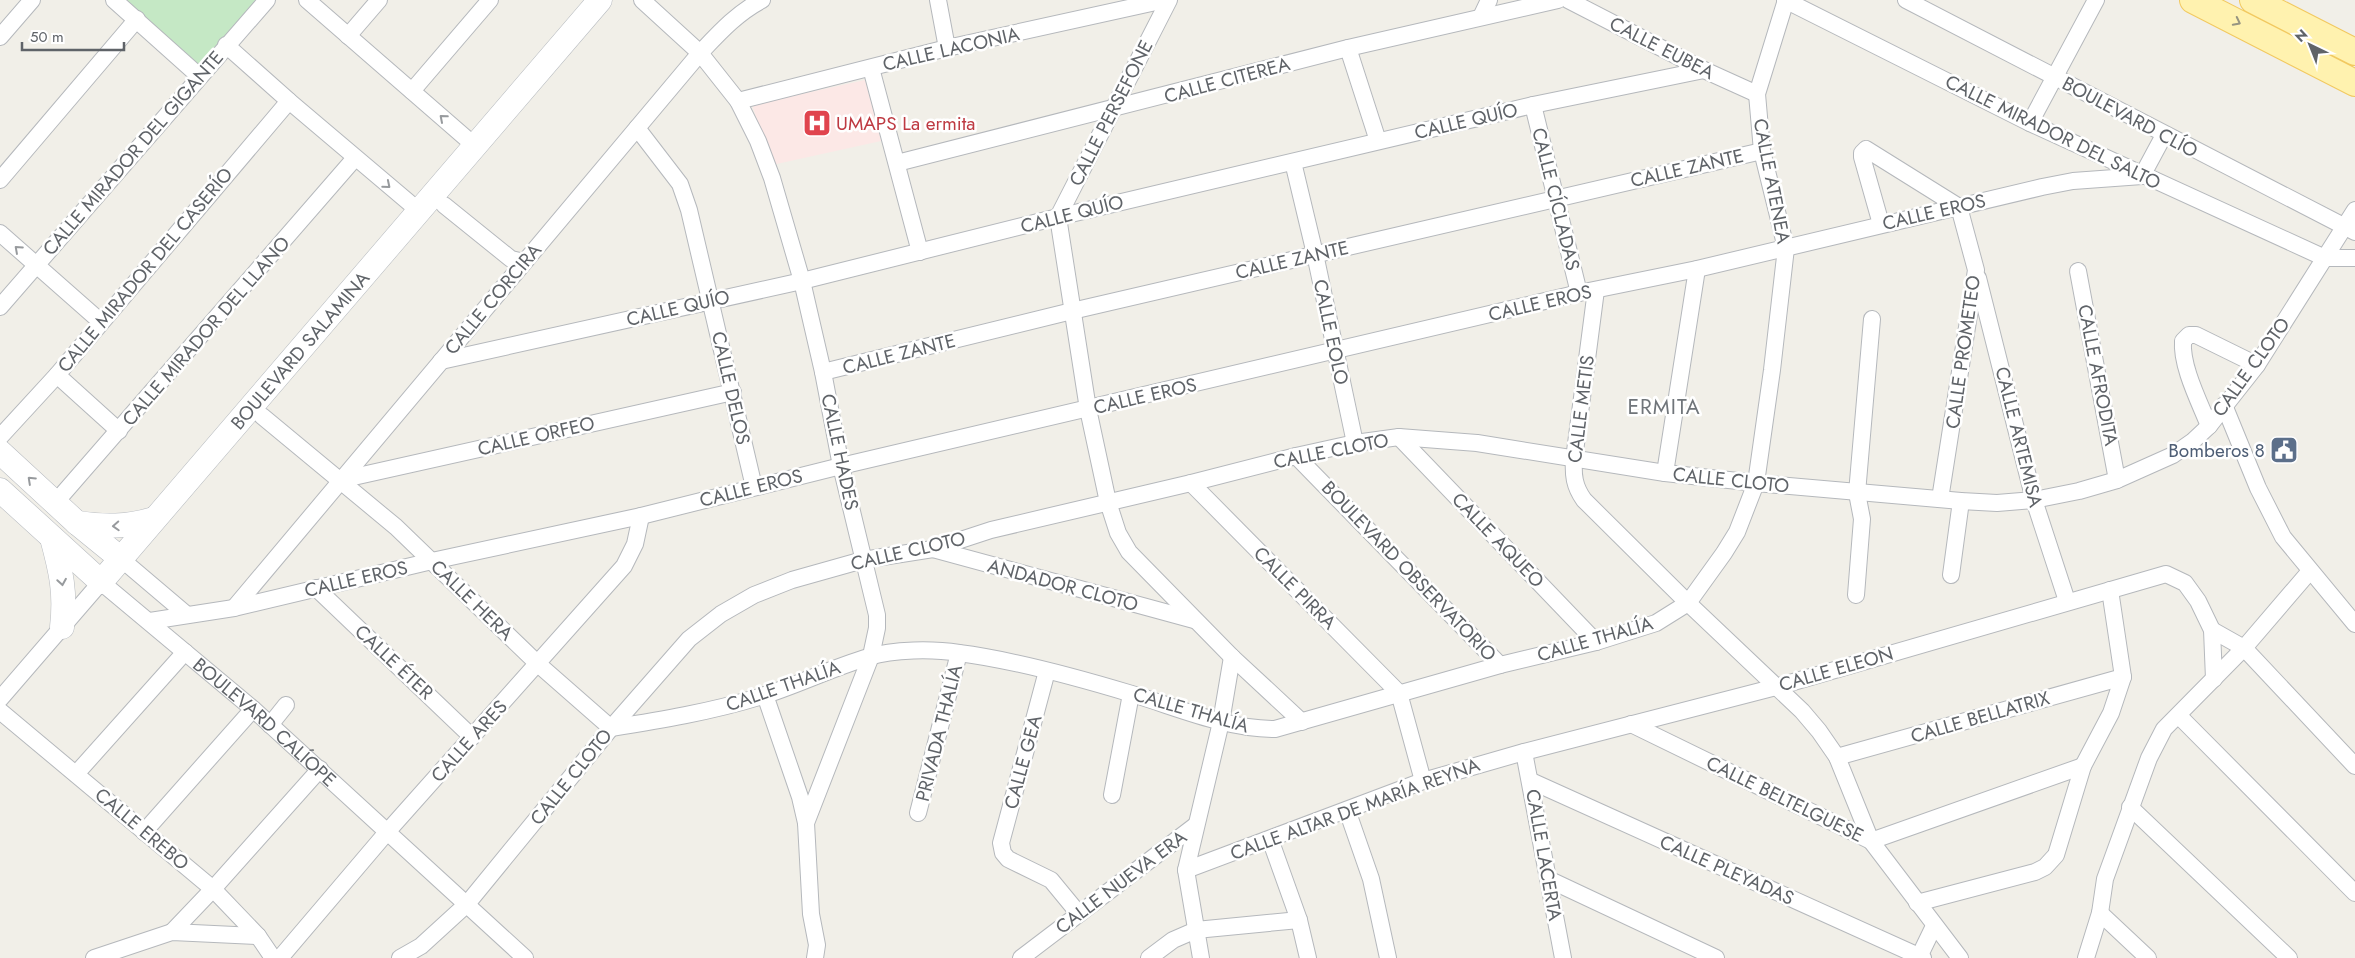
<svg xmlns="http://www.w3.org/2000/svg" width="2355" height="958" font-family="Jost,sans-serif">
<style>
.medical{fill:#fce8e6}
.green{fill:#c5e8c5}
.lines{fill:none;stroke-linecap:round;stroke-linejoin:round}
.street-casing{stroke:#b5b8bc;stroke-width:18}
.secondary-casing{stroke:#b6babf;stroke-width:25}
.primary-casing{stroke:#f2c960;stroke-width:28}
.street{stroke:#fff;stroke-width:16}
.secondary{stroke:#fff;stroke-width:24}
.primary{stroke:#fff2af;stroke-width:26}
.oneway{stroke:#979581}
.oneway2{stroke:#979a9d}
.labels{text-anchor:middle;dominant-baseline:central;stroke-width:5;stroke-linejoin:round;paint-order:stroke}
.street-label{font-size:19px;fill:#5f6368;stroke:#fff}
.health-label{font-size:19px;fill:#be3a42;stroke:#fff;text-anchor:start}
.service-label{font-size:19px;fill:#4e5e75;stroke:#fff;text-anchor:end}
.quarter-label{font-size:21px;letter-spacing:1px;fill:#70757a;stroke:#fff}
</style>
<rect width="100%" height="100%" fill="#f1efe8"/>
<path class="medical" d="M 865,80 L 881,141 L 772,165 L 752,105 Z"/>
<path class="green" d="M 117,0 L 268,0 L 204,75 Z"/>
<g class="lines">
<defs>
<g id="street">
<path d="M 114,0 L 199,76"/>
<path d="M 307,0 L 475,146"/>
<path d="M 642,0 L 700,53 L 738,101 L 758,141 L 772,178 L 802,281 L 823,372 L 841,466 L 877,615 L 877,628 L 871,656 L 806,823 L 811,914 L 817,945 L 815,958"/>
<path d="M 938,0 L 947,48"/>
<path d="M 1169,0 L 1058,217 L 1088,409 L 1108,502 L 1118,533 L 1129,552 L 1232,657 L 1302,722"/>
<path d="M 1568,0 L 1704,70 L 1757,94"/>
<path d="M 1785,0 L 2030,123 L 2325,258 L 2355,258"/>
<path d="M 1906,0 L 2355,232"/>
<path d="M 1481,17 L 1489,0"/>
<path d="M 348,36 L 379,0"/>
<path d="M 0,37 L 32,0"/>
<path d="M 226,45 L 289,101 L 419,211"/>
<path d="M 1348,48 L 1378,141"/>
<path d="M 871,68 L 920,252"/>
<path d="M 412,91 L 490,0"/>
<path d="M 738,101 L 947,48 L 1165,0"/>
<path d="M 1533,105 L 1579,293"/>
<path d="M 2030,123 L 2096,0"/>
<path d="M 637,128 L 680,184 L 689,210 L 754,487"/>
<path d="M 1293,162 L 1315,254 L 1355,443"/>
<path d="M 897,163 L 1348,48 L 1558,0"/>
<path d="M 0,180 L 137,19"/>
<path d="M 444,205 L 511,259 L 524,262"/>
<path d="M 1881,224 L 1862,157 L 1862,153 L 1866,149 L 1959,207 L 1976,270 L 1940,499"/>
<path d="M 0,233 L 101,322"/>
<path d="M 2078,271 L 2117,480"/>
<path d="M 1978,278 L 2034,500 L 2067,601"/>
<path d="M 1596,290 L 1574,459 C 1573,475 1574,486 1584,500 L 1688,603 L 1802,711 L 1819,731 L 1837,757 L 1871,841 L 1960,958"/>
<path d="M 0,307 L 267,0"/>
<path d="M 441,361 L 802,281 L 1058,217 L 1533,105 L 1704,70"/>
<path d="M 823,372 L 1072,311 L 1762,151"/>
<path d="M 57,375 L 119,431"/>
<path d="M 2224,405 L 2258,488 L 2283,537 L 2355,624"/>
<path d="M 262,416 L 396,527 L 538,664 L 611,728 C 661,720 710,712 759,697 C 796,686 831,668 869,657 C 893,649 934,649 959,653 C 1014,660 1079,678 1132,694 C 1179,708 1226,729 1275,729 L 1500,665 L 1596,642 L 1656,623 L 1688,603 L 1724,553 L 1737,532 L 1756,483 L 1772,370 L 1786,248 L 1762,151 L 1757,94 L 1786,0"/>
<path d="M 2209,426 C 2199,401 2181,366 2183,341 L 2189,335 L 2196,335 L 2257,365"/>
<path d="M 0,437 L 57,375 L 289,101"/>
<path d="M 1399,437 L 1596,642"/>
<path d="M 1296,456 L 1500,665"/>
<path d="M 1665,473 L 1697,269"/>
<path d="M 340,480 L 733,392"/>
<path d="M 1191,483 L 1399,693 L 1423,781"/>
<path d="M 55,503 L 355,158"/>
<path d="M 933,549 L 1194,620"/>
<path d="M 120,558 L 186,614"/>
<path d="M 1951,575 L 1961,501"/>
<path d="M 316,588 L 472,737"/>
<path d="M 1856,595 L 1862,519 L 1857,493 L 1872,319"/>
<path d="M 234,608 L 700,53 C 719,33 737,13 762,0"/>
<path d="M 150,621 L 234,608 L 432,561 L 641,516 L 841,466 L 1579,293 L 1697,269 L 2042,187 L 2073,181 L 2142,176 L 2164,135"/>
<path d="M 2212,630 L 2244,648 L 2355,766"/>
<path d="M 1047,671 L 1001,843 L 1003,853 L 1008,859 L 1051,880 L 1079,914"/>
<path d="M 765,695 L 800,797 L 806,823"/>
<path id="s1" d="M 0,699 L 101,582 L 253,709 L 525,958"/>
<path d="M 0,711 L 213,889 L 258,936 L 273,958"/>
<path d="M 2179,716 L 2355,893"/>
<path d="M 1631,724 L 1871,841 L 2083,766"/>
<path d="M 270,725 L 286,705"/>
<path d="M 1524,752 L 1563,958"/>
<path d="M 1837,757 L 2123,677"/>
<path d="M 76,774 L 185,652"/>
<path d="M 1531,781 L 1923,958"/>
<path d="M 1112,795 L 1131,694"/>
<path d="M 2130,807 L 2289,958"/>
<path d="M 1347,810 L 1371,879 L 1388,958"/>
<path d="M 918,813 L 959,653"/>
<path d="M 144,832 L 253,709"/>
<path d="M 1270,839 L 1299,920 L 1308,958"/>
<path d="M 1186,870 L 1423,781 L 1524,752 L 1776,687 L 2166,574 L 2185,583 L 2198,601 L 2212,630 L 2214,679"/>
<path d="M 1550,880 L 1716,958"/>
<path d="M 1917,903 L 2035,872 L 2045,867 L 2056,855 L 2083,766 L 2111,713 L 2123,677 L 2110,590"/>
<path d="M 2100,913 L 2148,958"/>
<path d="M 172,932 L 213,889 L 320,769"/>
<path d="M 1919,957 L 1934,926"/>
<path d="M 94,958 L 172,932 L 258,936"/>
<path d="M 280,958 L 388,831 L 624,566 L 635,544 L 641,516"/>
<path d="M 400,958 L 421,946 L 467,904 L 611,728 L 689,639 L 721,614 L 754,595 L 792,580 L 863,560 L 933,549 L 991,530 L 1191,483 L 1296,456 L 1355,443 L 1399,437 L 1477,443 L 1665,473 L 1756,483 L 1961,501 L 1997,503 L 2034,500 L 2079,491 L 2117,480 L 2173,455 L 2193,441 L 2209,426 L 2257,365 L 2355,210"/>
<path d="M 1021,958 L 1196,825"/>
<path d="M 1149,958 L 1173,940 L 1196,930 L 1299,920"/>
<path d="M 1201,958 L 1186,870 L 1221,722 L 1232,657"/>
<path d="M 2086,958 L 2100,913 L 2105,879 L 2149,758 L 2164,729 L 2244,648 L 2310,571"/>
</g>
<g id="secondary">
<path d="M 0,452 L 77,523 L 120,558"/>
<path id="s2" d="M 0,490 L 101,582 L 600,0"/>
<path d="M 77,523 C 105,527 127,527 154,519"/>
<path d="M 52,538 C 61,571 66,593 62,627"/>
</g>
<path id="primary" d="M 2193,0 L 2355,83
M 2253,0 L 2355,52"/>
</defs>
<use href="#street" class="street-casing"/>
<use href="#secondary" class="secondary-casing"/>
<use href="#primary" class="primary-casing"/>
<use href="#street" class="street"/>
<use href="#secondary" class="secondary"/>
<use href="#primary" class="primary"/>
</g>
<defs><path id="oneway-chevron" d="M-2-3.5L2.5 0L-2 3.5" fill="none" stroke-width="1.6" stroke-linecap="round" stroke-linejoin="round" transform="scale(1.25)"/></defs>
<use class="oneway" href="#oneway-chevron" transform="translate(2237 22) rotate(27)"/>
<g class="oneway2">
<use href="#oneway-chevron" transform="translate(443 118) rotate(-139)"/>
<use href="#oneway-chevron" transform="translate(387 185) rotate(40)"/>
<use href="#oneway-chevron" transform="translate(18 249) rotate(-138)"/>
<use href="#oneway-chevron" transform="translate(31 480) rotate(-137)"/>
<use href="#oneway-chevron" transform="translate(116 526) rotate(177)"/>
<use href="#oneway-chevron" transform="translate(62 582) rotate(81)"/>
</g>
<defs>
<symbol id="hospital-square" viewBox="-11 -11 22 22"><rect x="-9" y="-9" width="18" height="18" rx="4" fill="#e0444e" stroke="#fff"/><path d="M-5-5h3v3.5h4V-5h3V5h-3V1.5h-4V5h-3Z" fill="#fff"/></symbol>
<symbol id="civic-square" viewBox="-11 -11 22 22"><rect x="-9" y="-9" width="18" height="18" rx="4" fill="#5c6f8a" stroke="#fff"/><path d="M-.6-6.5H3V-4.5H.6V-3L4-1V1h2V6H-6V1h2V-1L-.6-3ZM-1.2 2.5V6h2.4V2.5Z" fill="#fff"/></symbol>
</defs>
<g fill-rule="evenodd">
<use href="#hospital-square" x="801" y="107" width="32" height="32"/>
<use href="#civic-square" x="2268" y="434" width="32" height="32"/>
</g>
<g class="labels">
<g class="street-label">
<text transform="translate(1662 48) rotate(27)">CALLE EUBEA</text>
<text transform="translate(951 49) rotate(-13)">CALLE LACONIA</text>
<text transform="translate(1227 80) rotate(-15)">CALLE CITEREA</text>
<text transform="translate(1111 113) rotate(-63)">CALLE PERSEFONE</text>
<text transform="translate(2130 117) rotate(28)">BOULEVARD CLÍO</text>
<text transform="translate(1466 121) rotate(-13)">CALLE QUÍO</text>
<text transform="translate(2053 132) rotate(26)">CALLE MIRADOR DEL SALTO</text>
<text transform="translate(133 153) rotate(-49)">CALLE MIRADOR DEL GIGANTE</text>
<text transform="translate(1687 168) rotate(-13)">CALLE ZANTE</text>
<text transform="translate(1772 181) rotate(79)">CALLE ATENEA</text>
<text transform="translate(1556 199) rotate(76)">CALLE CÍCLADAS</text>
<text transform="translate(1934 212) rotate(-13)">CALLE EROS</text>
<text transform="translate(1072 214) rotate(-14)">CALLE QUÍO</text>
<text transform="translate(1292 260) rotate(-13)">CALLE ZANTE</text>
<text transform="translate(145 270) rotate(-50)">CALLE MIRADOR DEL CASERÍO</text>
<text transform="translate(493 299) rotate(-50)">CALLE CORCIRA</text>
<text transform="translate(1540 303) rotate(-13)">CALLE EROS</text>
<text transform="translate(678 308) rotate(-13)">CALLE QUÍO</text>
<text transform="translate(206 331) rotate(-49)">CALLE MIRADOR DEL LLANO</text>
<text transform="translate(1331 332) rotate(78)">CALLE EOLO</text>
<text stroke="none"><textPath href="#s2" startOffset="442">BOULEVARD SALAMINA</textPath></text>
<text transform="translate(1963 352) rotate(-82)">CALLE PROMETEO</text>
<text transform="translate(899 354) rotate(-14)">CALLE ZANTE</text>
<text transform="translate(2251 367) rotate(-54)">CALLE CLOTO</text>
<text transform="translate(2098 375) rotate(79)">CALLE AFRODITA</text>
<text transform="translate(731 388) rotate(77)">CALLE DELOS</text>
<text transform="translate(1145 396) rotate(-13)">CALLE EROS</text>
<text transform="translate(1581 409) rotate(-83)">CALLE METIS</text>
<text transform="translate(536 436) rotate(-13)">CALLE ORFEO</text>
<text transform="translate(2019 437) rotate(76)">CALLE ARTEMISA</text>
<text transform="translate(1331 451) rotate(-11)">CALLE CLOTO</text>
<text transform="translate(840 452) rotate(78)">CALLE HADES</text>
<text transform="translate(1731 480) rotate(6)">CALLE CLOTO</text>
<text transform="translate(751 488) rotate(-14)">CALLE EROS</text>
<text transform="translate(1498 540) rotate(46)">CALLE AQUEO</text>
<text transform="translate(908 551) rotate(-13)">CALLE CLOTO</text>
<text transform="translate(1409 571) rotate(46)">BOULEVARD OBSERVATORIO</text>
<text transform="translate(356 579) rotate(-13)">CALLE EROS</text>
<text transform="translate(1063 585) rotate(15)">ANDADOR CLOTO</text>
<text transform="translate(1295 588) rotate(45)">CALLE PIRRA</text>
<text transform="translate(472 600) rotate(44)">CALLE HERA</text>
<text transform="translate(1595 639) rotate(-16)">CALLE THALÍA</text>
<text transform="translate(394 662) rotate(43)">CALLE ÉTER</text>
<text transform="translate(1836 669) rotate(-16)">CALLE ELEON</text>
<text transform="translate(783 686) rotate(-19)">CALLE THALÍA</text>
<text transform="translate(1191 710) rotate(16)">CALLE THALÍA</text>
<text transform="translate(1980 717) rotate(-16)">CALLE BELLATRIX</text>
<text stroke="none"><textPath href="#s1" startOffset="370">BOULEVARD CALÍOPE</textPath></text>
<text transform="translate(939 733) rotate(-76)">PRIVADA THALÍA</text>
<text transform="translate(469 741) rotate(-48)">CALLE ARES</text>
<text transform="translate(1023 762) rotate(-75)">CALLE GEA</text>
<text transform="translate(571 777) rotate(-51)">CALLE CLOTO</text>
<text transform="translate(1785 799) rotate(26)">CALLE BELTELGUESE</text>
<text transform="translate(1355 809) rotate(-20)">CALLE ALTAR DE MARÍA REYNA</text>
<text transform="translate(142 829) rotate(40)">CALLE EREBO</text>
<text transform="translate(1544 855) rotate(80)">CALLE LACERTA</text>
<text transform="translate(1727 870) rotate(24)">CALLE PLEYADAS</text>
<text transform="translate(1121 882) rotate(-37)">CALLE NUEVA ERA</text>
</g>
<g class="health-label">
<text x="836" y="123">UMAPS La ermita</text>
</g>
<g class="service-label">
<text x="2265" y="450">Bomberos 8</text>
</g>
<g class="quarter-label">
<text x="1664" y="407">ERMITA</text>
</g>
</g>
<g transform="translate(2310 45) rotate(317)" stroke="#ffffff" stroke-width="4" paint-order="stroke">
<path d="M0-4L9 19L0 12L-9 19Z" fill="#5f6368"/>
<text y="-8" font-size="14" font-weight="bold" text-anchor="middle" fill="#5f6368">N</text>
</g>
<path d="M22 42v8h102v-8" fill="none" stroke="#5f6368" stroke-width="2.5"/>
<text x="30" y="42" font-size="15" fill="#5f6368" stroke="#ffffff" stroke-width="4" paint-order="stroke">50 m</text>
</svg>
